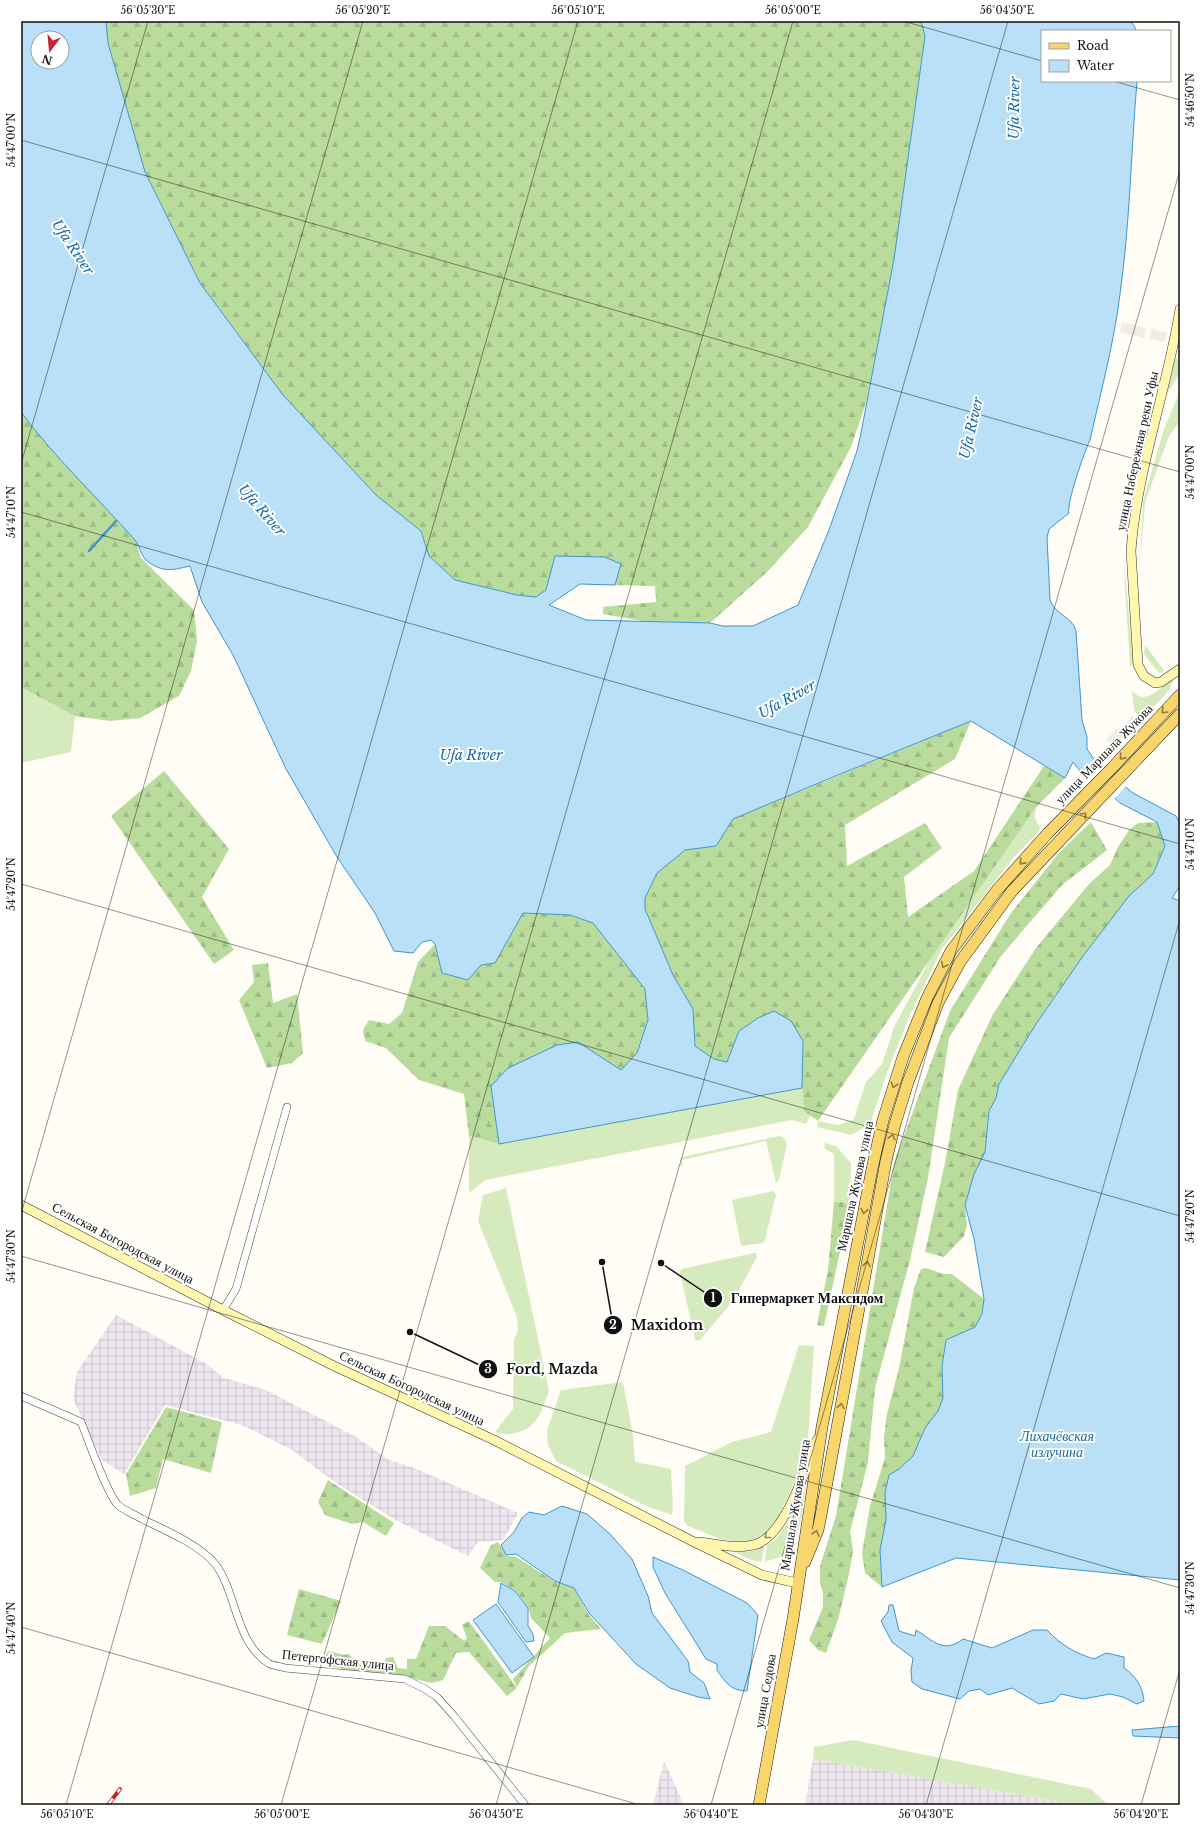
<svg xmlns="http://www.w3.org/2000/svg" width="1201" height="1826" font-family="'Libre Baskerville',serif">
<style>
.industrial{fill:url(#industrial-grid)}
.grass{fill:#d5ebbd}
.forest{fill:url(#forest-firs)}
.plaza{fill:#f1ede2}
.water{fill:#b9e0f7;stroke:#3f96cf;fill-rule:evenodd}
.pier{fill:#fffdf5}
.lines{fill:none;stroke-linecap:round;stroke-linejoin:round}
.stream{stroke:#3f96cf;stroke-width:2.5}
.street-casing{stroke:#444;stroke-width:8}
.secondary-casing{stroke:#333;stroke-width:10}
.primary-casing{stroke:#222;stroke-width:12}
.street{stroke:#fff;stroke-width:7}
.secondary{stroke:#fff6b0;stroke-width:9}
.primary{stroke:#f9d66b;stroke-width:11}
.rail-casing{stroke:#c4262e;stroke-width:4}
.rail{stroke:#fff;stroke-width:2.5;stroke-dasharray:8;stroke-linecap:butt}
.oneway{stroke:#917d42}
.oneway2{stroke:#948f68}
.ticks{fill:none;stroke:#111;stroke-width:1;stroke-opacity:0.45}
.labels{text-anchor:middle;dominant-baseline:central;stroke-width:4;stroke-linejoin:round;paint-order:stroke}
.street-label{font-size:13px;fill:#111;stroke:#fff}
.water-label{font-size:14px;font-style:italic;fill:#1768a6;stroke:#fff}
.leader{fill:none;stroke:#111;stroke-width:1.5}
.callout-dot{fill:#111;stroke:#fff;stroke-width:1.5}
.mark-label{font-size:12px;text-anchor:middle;font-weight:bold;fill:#fff}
.callout-label{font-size:14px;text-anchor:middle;font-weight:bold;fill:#111;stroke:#fff;stroke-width:4;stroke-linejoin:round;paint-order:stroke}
.neatline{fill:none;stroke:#111;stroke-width:1.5}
.ticks-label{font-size:10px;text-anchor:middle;fill:#111}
</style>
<defs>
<pattern id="industrial-grid" width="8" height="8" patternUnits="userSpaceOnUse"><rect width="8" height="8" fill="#eee6ef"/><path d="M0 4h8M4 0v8" fill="none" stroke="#cbc4cc"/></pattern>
<pattern id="forest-firs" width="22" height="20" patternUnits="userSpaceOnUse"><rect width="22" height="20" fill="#b9dc9c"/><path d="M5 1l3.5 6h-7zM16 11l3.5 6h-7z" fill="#9ebc85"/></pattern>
</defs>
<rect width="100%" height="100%" fill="#fffdf5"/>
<path class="industrial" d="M 116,1315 L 205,1363 L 224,1378 L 266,1390 L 356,1437 L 389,1460 L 414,1468 L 518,1513 L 503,1540 L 478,1542 L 468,1556 L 397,1521 L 336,1483 L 292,1450 L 242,1425 L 165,1405 L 124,1474 L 102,1460 L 73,1399 L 77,1372 Z
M 813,1759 L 1078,1805 L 805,1805 Z
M 664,1761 L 681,1798 L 683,1805 L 653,1805 Z"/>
<path class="grass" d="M 1176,358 L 1180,362 L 1180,372 L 1163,401 L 1173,360 Z
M 1180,391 L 1180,421 L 1169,436 L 1145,502 L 1140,566 L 1143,501 L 1164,429 Z
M 1123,552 L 1134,664 L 1130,667 Z
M 1145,645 L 1164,670 L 1161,673 L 1159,673 L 1144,654 Z
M 1173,676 C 1173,693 1151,708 1141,719 L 1134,710 L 1132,690 C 1145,708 1162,686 1173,676 Z
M 21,687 L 75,716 L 71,752 L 21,763 Z
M 1036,807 L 1035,818 L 1040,827 L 1039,831 L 1013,858 L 942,949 L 909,1017 L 888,1070 L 871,1121 L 865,1127 L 851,1135 L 817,1127 L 818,1121 L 838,1125 L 854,1119 L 866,1082 L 882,1064 L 894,1027 L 947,928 Z
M 802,1088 L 804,1111 L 810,1116 L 806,1124 L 792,1120 L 485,1180 L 469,1193 L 469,1136 L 499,1144 Z
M 779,1136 L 784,1138 L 787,1144 L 779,1180 L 776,1183 L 766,1141 L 682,1160 L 683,1165 L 681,1166 L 680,1161 L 682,1157 Z
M 824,1143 L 836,1146 L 851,1163 L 850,1205 L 842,1202 L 834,1202 L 834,1154 L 825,1149 Z
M 506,1188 L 549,1391 C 542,1409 539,1426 519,1432 C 508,1435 506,1435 495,1432 L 513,1409 L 514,1340 L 518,1330 L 517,1317 L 478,1221 L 483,1195 Z
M 773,1191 L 776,1194 L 765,1240 L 763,1243 L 741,1246 L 732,1200 Z
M 754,1253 L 756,1253 L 757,1257 L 733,1301 L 700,1340 L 697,1341 L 695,1339 L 680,1273 L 681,1269 Z
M 799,1345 L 814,1346 L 807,1455 L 774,1527 L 757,1540 L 741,1542 L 720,1539 L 688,1526 L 684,1521 L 685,1466 L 732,1442 L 771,1432 Z
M 623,1382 L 633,1436 L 635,1462 L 671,1469 L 673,1507 L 672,1515 L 648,1507 L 556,1461 L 548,1445 L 547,1430 L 561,1390 Z
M 806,1483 C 803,1505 802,1533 787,1551 C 782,1558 772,1560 765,1561 L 767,1545 C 788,1533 796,1503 806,1483 Z
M 764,1547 L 761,1562 L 751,1560 L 734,1552 L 753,1551 Z
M 853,1740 L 1091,1789 L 1108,1805 L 1078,1805 L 813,1759 L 814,1747 Z"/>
<path class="forest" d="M 106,21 L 921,21 L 925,36 L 894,259 L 867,400 L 851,447 L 808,527 L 767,572 L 710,623 L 654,623 L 603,614 L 603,607 L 656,602 L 655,586 L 615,585 L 621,564 L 555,556 L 546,590 L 536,597 L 517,595 L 455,580 L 429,556 L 421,531 L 376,495 L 283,395 L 200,283 L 145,172 L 108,43 Z
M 21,412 L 54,452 L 136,541 L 141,558 L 194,610 L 197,641 L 191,671 L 179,696 L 140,718 L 110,721 L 75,716 L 21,687 Z
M 971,721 L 955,759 L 845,825 L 847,866 L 925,823 L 942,848 L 904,877 L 908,917 L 974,871 L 1044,766 L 1065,778 L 1036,807 L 818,1121 L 804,1111 L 802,1088 L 803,1042 L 791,1021 L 774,1011 L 734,1044 L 727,1063 L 714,1059 L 695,1046 L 693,1009 L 673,975 L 645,909 L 645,898 L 657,873 L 685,850 L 716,846 L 733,819 Z
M 164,771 L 229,849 L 202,897 L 234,950 L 214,964 L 111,816 Z
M 1091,822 L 1107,850 L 1062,885 L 1001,956 L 949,1038 L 928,1178 L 910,1260 L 875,1388 L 868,1462 L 850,1532 L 853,1551 L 849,1574 L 838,1620 L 826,1653 L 818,1650 L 809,1640 L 823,1607 L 823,1593 L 820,1582 L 820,1566 L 836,1516 L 894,1163 L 950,1011 L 1011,913 L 1059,853 Z
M 1157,822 L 1165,846 L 1153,875 L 1129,896 L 1083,956 L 1036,1024 L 999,1084 L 996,1098 L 989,1111 L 985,1152 L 974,1174 L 965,1205 L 967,1225 L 964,1236 L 944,1257 L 925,1252 L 945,1163 L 958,1090 L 993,1014 L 1036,948 L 1089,884 L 1110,865 L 1118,847 L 1129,830 L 1138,823 Z
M 523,913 L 570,915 L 593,923 L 645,989 L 648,1019 L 637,1053 L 621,1070 L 578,1042 L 491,1086 L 499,1144 L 469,1136 L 464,1094 L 419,1080 L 386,1048 L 365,1041 L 363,1030 L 369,1020 L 389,1024 L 402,1013 L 418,962 L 435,944 L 442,973 L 468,980 L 481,965 L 495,963 Z
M 268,963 L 273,1003 L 297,994 L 303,1053 L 292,1063 L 267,1068 L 239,1000 L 254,982 L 252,965 Z
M 834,1202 L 842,1202 L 850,1205 L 824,1326 L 817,1325 L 828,1270 Z
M 926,1268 L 943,1274 L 952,1274 L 984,1299 C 981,1329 973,1330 946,1340 L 942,1366 L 943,1398 L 938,1411 L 925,1428 L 913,1456 L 899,1469 L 889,1475 L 885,1493 L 886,1520 L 880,1550 L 882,1587 L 865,1573 L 862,1553 L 870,1506 L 885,1458 L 884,1437 L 887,1414 L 899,1368 L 914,1288 L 921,1269 Z
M 166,1407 L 222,1422 L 211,1473 L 163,1459 L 156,1488 L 130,1496 L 126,1474 Z
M 328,1480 L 394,1523 L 386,1536 L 363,1522 L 352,1524 L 325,1515 L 318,1502 Z
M 498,1542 L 507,1556 L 516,1557 L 554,1581 L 574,1588 L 588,1614 L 601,1629 L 565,1633 L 529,1666 L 517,1687 L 513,1679 L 550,1638 L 531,1618 L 528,1607 L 515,1590 L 501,1582 L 495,1582 L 480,1568 L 491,1545 Z
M 299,1589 L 341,1601 L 322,1644 L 287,1635 Z
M 469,1621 L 517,1688 L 507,1696 L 469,1652 L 456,1653 L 443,1680 L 432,1683 L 406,1677 L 352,1672 L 323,1663 L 328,1651 L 345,1655 L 348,1654 L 362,1666 L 382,1667 L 386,1658 L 393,1657 L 398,1668 L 407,1669 L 407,1659 L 416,1659 L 429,1626 L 445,1626 L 464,1641 L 467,1638 L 462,1625 Z"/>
<path class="plaza" d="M 1122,322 L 1146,328 L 1144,338 L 1120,332 Z
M 1151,329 L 1167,333 L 1164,342 L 1149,339 Z
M 1133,715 L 1139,722 L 1129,731 L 1123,725 Z
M 1120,727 L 1126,734 L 1113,747 L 1106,739 Z"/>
<path class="water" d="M 21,21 L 106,21 L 108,43 L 145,172 L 200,283 L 283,395 L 376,495 L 421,531 L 429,556 L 455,580 L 517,595 L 536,597 L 546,590 L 555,556 L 605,557 L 621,564 L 615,585 L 580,584 L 549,605 L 586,620 L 710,623 L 723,626 L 753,626 L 798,605 L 829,530 L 857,451 L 861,433 L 894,259 L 925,36 L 921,21 L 1131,21 L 1137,31 L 1042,31 L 1042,81 L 1137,81 C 1131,152 1130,223 1120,294 C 1114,343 1101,391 1090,440 C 1085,450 1066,504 1069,513 L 1049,529 L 1047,538 L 1050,600 C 1055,615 1072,616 1076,631 L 1082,720 L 1087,737 L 1087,749 L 1098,765 L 1133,793 L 1176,816 L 1180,824 L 1180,886 L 1172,898 L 1180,901 L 1180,1580 L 956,1558 L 882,1587 L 880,1550 L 886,1520 L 885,1493 L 889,1475 L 899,1469 L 913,1456 L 925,1428 L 938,1411 L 943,1398 L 942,1366 L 946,1340 L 975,1327 L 982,1314 L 984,1299 L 974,1239 L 965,1205 L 974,1174 L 985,1152 L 989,1111 L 996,1098 L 999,1084 L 1036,1024 L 1083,956 L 1129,896 L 1153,874 L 1165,846 L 1157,822 L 1120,803 L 1087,773 L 1080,771 L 1073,762 L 1065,778 L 971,721 L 833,777 L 733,819 L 716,846 L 685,850 L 657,873 L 645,898 L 645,909 L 673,975 L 693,1009 L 695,1046 L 714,1059 L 727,1062 L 739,1031 L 758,1018 L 774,1011 L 791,1021 L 803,1041 L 802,1088 L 499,1144 L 491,1086 L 508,1068 L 557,1045 L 578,1042 L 621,1070 L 637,1053 L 648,1020 L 645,989 L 593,923 L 570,915 L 523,913 L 495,963 L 481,965 L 468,980 L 442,973 L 435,944 L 431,940 L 422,942 L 413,953 L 394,951 L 375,913 L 337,857 L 286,769 L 233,655 L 202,602 L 190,566 C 172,570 163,573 147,561 C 141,556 140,546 135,540 C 97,497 55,458 21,412 ZM 38,38 L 62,38 L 62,62 L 38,62 Z
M 562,1506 L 587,1514 L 610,1534 L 632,1559 L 648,1596 L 652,1613 L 688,1661 L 690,1672 L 704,1683 L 710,1699 L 698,1697 L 670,1688 L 636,1664 L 589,1613 L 574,1588 L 555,1581 L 516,1554 L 506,1555 L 501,1545 L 514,1532 L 522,1518 L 529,1512 L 544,1515 Z
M 653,1557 L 683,1570 L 747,1603 L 758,1615 L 747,1691 C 731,1691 725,1682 717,1670 L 717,1664 L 706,1659 L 665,1593 L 653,1567 Z
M 501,1583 L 515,1591 L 528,1608 L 528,1626 L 533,1634 L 534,1641 L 526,1642 L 498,1602 Z
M 496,1604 L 534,1657 L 512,1673 L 473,1620 Z
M 889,1605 L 893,1605 L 899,1631 L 915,1636 L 916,1630 C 934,1641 943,1654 963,1639 L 992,1648 L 1033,1630 L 1047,1630 C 1061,1645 1075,1653 1094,1659 L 1106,1653 L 1124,1657 L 1124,1668 C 1135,1675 1143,1687 1144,1701 L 1137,1704 L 1123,1697 L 1110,1694 L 1083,1699 L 1061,1694 L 1054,1701 L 1039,1704 L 1012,1688 L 988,1695 L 980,1689 L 969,1691 L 960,1699 L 922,1689 L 912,1682 L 911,1671 L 913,1658 L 892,1642 L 881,1621 L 888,1612 Z
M 1180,1726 L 1180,1738 L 1133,1736 L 1132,1730 Z"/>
<path class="pier" d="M 1101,765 L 1127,785 L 1114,799 L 1089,778 Z"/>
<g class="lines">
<path class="stream" d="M 89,551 L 116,521"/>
<defs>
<path id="street" d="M 223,1310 L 236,1289 L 287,1107
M 21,1396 L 81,1422 C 88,1439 107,1494 118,1505 C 125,1511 134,1514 142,1519 C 163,1529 202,1546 216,1565 C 237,1594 235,1641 268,1663 C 272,1666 280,1666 285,1668 L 405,1679 L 425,1689 L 437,1697 L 454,1716 L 525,1805"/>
<path id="secondary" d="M 1180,309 C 1167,390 1137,469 1131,551 L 1138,665 L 1144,676 L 1155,683 L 1161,682 L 1180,669
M 21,1205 L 223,1310 L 334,1366 L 494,1440 L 692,1541 L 762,1575 L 797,1583
M 699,1542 C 718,1544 738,1550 757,1544 C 786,1533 806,1468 817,1440"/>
<path id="primary" d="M 805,1562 L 818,1530 L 821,1515 L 886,1161 L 895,1124 L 908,1082 L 938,1003 L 960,962 L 1012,891 L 1180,714
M 759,1805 L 793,1619 L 822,1427 L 872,1169 L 883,1120 L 903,1057 L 927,998 L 951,951 L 997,890 L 1048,833 L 1111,769 L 1180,695"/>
</defs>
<use href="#street" class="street-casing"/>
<use href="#secondary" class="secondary-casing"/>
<use href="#primary" class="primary-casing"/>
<use href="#street" class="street"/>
<use href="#secondary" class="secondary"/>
<use href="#primary" class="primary"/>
<defs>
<path id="rail" d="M 108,1805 L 120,1789"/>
</defs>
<use href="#rail" class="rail-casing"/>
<use href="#rail" class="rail"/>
</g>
<defs><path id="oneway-chevron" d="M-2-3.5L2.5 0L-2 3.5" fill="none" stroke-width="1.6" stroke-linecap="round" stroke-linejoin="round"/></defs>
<g class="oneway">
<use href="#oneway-chevron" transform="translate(1164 711) rotate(134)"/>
<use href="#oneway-chevron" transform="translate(1122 757) rotate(132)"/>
<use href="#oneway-chevron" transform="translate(1084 815) rotate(-46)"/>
<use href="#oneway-chevron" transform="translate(1022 862) rotate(132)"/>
<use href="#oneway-chevron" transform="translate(944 965) rotate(117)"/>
<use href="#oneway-chevron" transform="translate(894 1085) rotate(108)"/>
<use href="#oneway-chevron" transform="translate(892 1137) rotate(-77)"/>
<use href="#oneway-chevron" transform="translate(864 1211) rotate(101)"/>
<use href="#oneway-chevron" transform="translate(867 1264) rotate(-80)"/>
<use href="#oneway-chevron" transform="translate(841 1406) rotate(-80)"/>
<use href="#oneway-chevron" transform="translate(816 1533) rotate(-71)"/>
</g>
<use class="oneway2" href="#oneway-chevron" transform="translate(767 1536) rotate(142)"/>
<path class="ticks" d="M 903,21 L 1042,61M 1113,81 L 1180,100M 21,140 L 1180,472M 21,464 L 148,21M 21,512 L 1180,844M 21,884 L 1180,1216M 21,1214 L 363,21M 21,1256 L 1180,1588M 21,1627 L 640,1805M 66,1805 L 578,21M 281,1805 L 793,21M 496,1805 L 1008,21M 711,1805 L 1180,170M 926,1805 L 1180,919M 1141,1805 L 1180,1669"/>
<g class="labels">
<g class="street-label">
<text transform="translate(1137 451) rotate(-78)">улица Набережная реки Уфы</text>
<text transform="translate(1104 754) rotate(-46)">улица Маршала Жукова</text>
<text transform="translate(855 1186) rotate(-78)">Маршала Жукова улица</text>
<text transform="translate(123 1243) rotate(28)">Сельская Богородская улица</text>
<text transform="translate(412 1388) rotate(25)">Сельская Богородская улица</text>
<text transform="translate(795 1505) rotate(-81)">Маршала Жукова улица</text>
<text transform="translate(338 1660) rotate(6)">Петергофская улица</text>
<text transform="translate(765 1691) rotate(-80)">улица Седова</text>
</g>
<g class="water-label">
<text transform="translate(1014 108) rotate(-89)">Ufa River</text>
<text transform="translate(73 247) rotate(56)">Ufa River</text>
<text transform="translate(971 428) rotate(-77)">Ufa River</text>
<text transform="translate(262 510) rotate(49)">Ufa River</text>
<text transform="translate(787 699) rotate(-29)">Ufa River</text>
<text x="471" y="755">Ufa River</text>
<text x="1057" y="1436">Лихачёвская<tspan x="1057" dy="16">излучина</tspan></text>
</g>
</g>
<path class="leader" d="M661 1263L713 1298M602 1262L613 1325M410 1332L488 1369"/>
<g class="callout-dot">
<circle cx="661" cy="1263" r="4"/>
<circle cx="602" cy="1262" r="4"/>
<circle cx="410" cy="1332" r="4"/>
<circle cx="713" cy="1298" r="10"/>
<circle cx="613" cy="1325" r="10"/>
<circle cx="488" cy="1369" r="10"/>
</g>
<g class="mark-label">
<text x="713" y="1302">1</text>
<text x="613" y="1329">2</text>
<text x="488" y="1373">3</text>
</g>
<g class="callout-label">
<text x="807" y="1303">Гипермаркет Максидом</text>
<text x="667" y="1330">Maxidom</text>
<text x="552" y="1374">Ford, Mazda</text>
</g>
<rect width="1201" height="1826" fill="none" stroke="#ffffff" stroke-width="44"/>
<rect x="1041" y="30" width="130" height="52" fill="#ffffff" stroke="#a0a0a0"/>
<rect x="1049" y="43" width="20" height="6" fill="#f9d66b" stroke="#a0a0a0"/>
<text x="1077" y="50" font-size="12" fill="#111111">Road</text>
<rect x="1049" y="60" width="20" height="12" fill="#b9e0f7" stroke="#a0a0a0"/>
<text x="1077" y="70" font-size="12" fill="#111111">Water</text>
<g transform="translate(50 50) rotate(196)"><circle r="19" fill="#ffffff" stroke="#a0a0a0"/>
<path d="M0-3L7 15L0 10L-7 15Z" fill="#c4262e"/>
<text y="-6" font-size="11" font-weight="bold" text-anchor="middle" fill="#111111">N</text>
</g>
<rect x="22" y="22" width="1157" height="1782" class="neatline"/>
<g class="ticks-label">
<text x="148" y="14">56°05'30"E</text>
<text x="363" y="14">56°05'20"E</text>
<text x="578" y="14">56°05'10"E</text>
<text x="793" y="14">56°05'00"E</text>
<text x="1007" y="14">56°04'50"E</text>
<text transform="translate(1190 100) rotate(-90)" y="4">54°46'50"N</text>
<text transform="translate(11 140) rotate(-90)" y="4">54°47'00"N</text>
<text transform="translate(1190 472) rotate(-90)" y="4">54°47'00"N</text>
<text transform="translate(11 512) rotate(-90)" y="4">54°47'10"N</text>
<text transform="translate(1190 844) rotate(-90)" y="4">54°47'10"N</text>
<text transform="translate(11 884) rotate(-90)" y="4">54°47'20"N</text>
<text transform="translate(1190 1216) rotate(-90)" y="4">54°47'20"N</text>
<text transform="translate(11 1256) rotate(-90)" y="4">54°47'30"N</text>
<text transform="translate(1190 1588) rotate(-90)" y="4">54°47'30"N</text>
<text transform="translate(11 1628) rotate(-90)" y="4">54°47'40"N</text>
<text x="67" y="1818">56°05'10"E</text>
<text x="282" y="1818">56°05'00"E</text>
<text x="496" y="1818">56°04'50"E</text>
<text x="711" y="1818">56°04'40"E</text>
<text x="926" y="1818">56°04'30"E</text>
<text x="1141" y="1818">56°04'20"E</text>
</g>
</svg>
